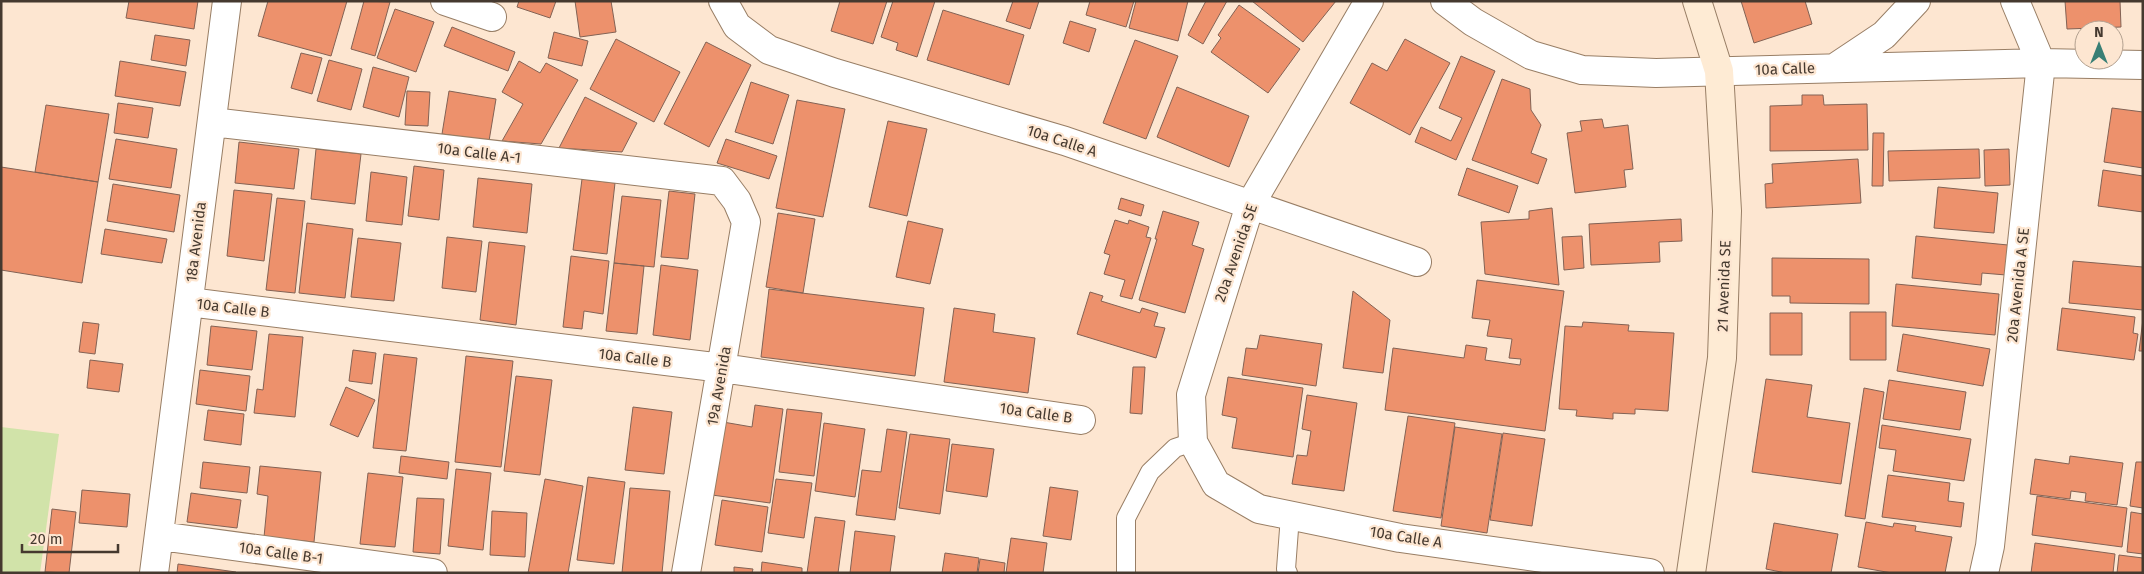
<svg xmlns="http://www.w3.org/2000/svg" width="2144" height="574" font-family="'Fira Sans',sans-serif">
<style>
.green{fill:#d1e3a9}
.building{fill:#ed916c;stroke:#836254}
.lines{fill:none;stroke-linecap:round;stroke-linejoin:round}
.lane-casing{stroke:#987e65;stroke-width:20}
.street-casing{stroke:#987e65;stroke-width:30}
.secondary-casing{stroke:#987e65;stroke-width:30}
.lane{stroke:#fff;stroke-width:18}
.street{stroke:#fff;stroke-width:28}
.secondary{stroke:#feebd4;stroke-width:28}
.labels{text-anchor:middle;dominant-baseline:central;stroke-width:4.5;stroke-linejoin:round;paint-order:stroke}
.street-label{font-size:15px;fill:#45392f;stroke:#fde6d1}
</style>
<rect width="100%" height="100%" fill="#fde6d1"/>
<path class="green" d="M 1,427 L 59,434 L 40,573 L 1,573 Z"/>
<path class="building" d="M 129,1 L 198,1 L 194,29 L 126,18 Z
M 268,1 L 347,1 L 331,56 L 258,36 Z
M 364,1 L 390,2 L 375,56 L 351,49 Z
M 519,1 L 556,1 L 550,18 L 517,7 Z
M 575,1 L 611,1 L 616,32 L 580,37 Z
M 840,1 L 887,1 L 873,44 L 831,31 Z
M 893,1 L 935,1 L 917,57 L 896,50 L 898,43 L 881,37 Z
M 1013,1 L 1039,1 L 1030,29 L 1006,21 Z
M 1090,1 L 1134,1 L 1126,27 L 1086,15 Z
M 1136,1 L 1188,1 L 1178,41 L 1129,28 Z
M 1206,1 L 1227,1 L 1203,44 L 1188,35 Z
M 1252,1 L 1336,1 L 1303,42 Z
M 1741,1 L 1805,1 L 1812,24 L 1754,43 Z
M 2065,1 L 2120,1 L 2121,27 L 2067,29 Z
M 1239,5 L 1300,49 L 1268,93 L 1211,52 L 1221,38 L 1218,35 Z
M 395,9 L 434,22 L 416,72 L 377,58 Z
M 943,10 L 1024,35 L 1009,85 L 927,60 Z
M 1070,21 L 1096,29 L 1089,52 L 1063,43 Z
M 452,27 L 515,52 L 508,71 L 444,46 Z
M 554,32 L 588,41 L 582,66 L 548,58 Z
M 155,35 L 190,40 L 186,66 L 151,60 Z
M 616,39 L 680,72 L 654,122 L 590,89 Z
M 1405,39 L 1450,63 L 1410,135 L 1350,103 L 1372,63 L 1387,71 Z
M 1135,40 L 1178,56 L 1146,139 L 1103,123 Z
M 706,42 L 751,65 L 709,147 L 664,124 Z
M 301,53 L 322,58 L 312,94 L 291,88 Z
M 1461,56 L 1495,71 L 1456,160 L 1415,142 L 1421,127 L 1451,141 L 1462,118 L 1439,108 Z
M 329,60 L 362,69 L 351,110 L 317,101 Z
M 120,61 L 186,72 L 180,106 L 115,96 Z
M 519,61 L 540,73 L 546,63 L 578,80 L 541,144 L 502,141 L 523,104 L 502,92 Z
M 373,67 L 409,77 L 399,117 L 363,107 Z
M 1502,79 L 1530,89 L 1531,110 L 1541,125 L 1531,153 L 1547,159 L 1538,184 L 1472,160 Z
M 751,82 L 789,95 L 773,144 L 735,132 Z
M 1177,87 L 1249,116 L 1229,167 L 1157,137 Z
M 407,91 L 430,92 L 428,126 L 405,125 Z
M 449,91 L 496,99 L 489,141 L 442,134 Z
M 1802,95 L 1823,95 L 1824,105 L 1867,104 L 1868,150 L 1770,151 L 1770,106 L 1802,105 Z
M 585,97 L 637,123 L 622,152 L 559,148 Z
M 797,100 L 845,109 L 823,217 L 776,208 Z
M 118,103 L 153,108 L 148,138 L 114,133 Z
M 46,105 L 109,114 L 98,182 L 35,172 Z
M 2112,108 L 2143,112 L 2143,168 L 2104,162 Z
M 1602,119 L 1604,128 L 1628,125 L 1633,169 L 1624,170 L 1626,187 L 1575,193 L 1567,133 L 1582,131 L 1580,121 Z
M 888,121 L 927,129 L 907,216 L 869,207 Z
M 1873,133 L 1884,133 L 1883,186 L 1872,186 Z
M 116,139 L 177,149 L 171,188 L 109,179 Z
M 726,139 L 777,156 L 769,179 L 717,163 Z
M 239,142 L 299,149 L 294,189 L 235,183 Z
M 316,149 L 361,154 L 355,204 L 311,199 Z
M 1979,149 L 1980,178 L 1889,181 L 1888,151 Z
M 2009,149 L 2010,185 L 1985,186 L 1984,150 Z
M 1858,159 L 1861,203 L 1766,208 L 1765,184 L 1773,183 L 1772,164 Z
M 414,166 L 444,170 L 439,220 L 408,216 Z
M 1,167 L 98,182 L 82,283 L 1,270 Z
M 1467,168 L 1518,186 L 1509,213 L 1458,195 Z
M 2103,170 L 2143,176 L 2143,212 L 2098,206 Z
M 371,172 L 407,177 L 402,225 L 366,221 Z
M 478,178 L 532,184 L 527,233 L 473,227 Z
M 582,179 L 615,183 L 607,254 L 573,250 Z
M 113,184 L 180,195 L 174,232 L 107,221 Z
M 1938,187 L 1998,193 L 1994,233 L 1934,228 Z
M 234,190 L 272,194 L 264,261 L 227,256 Z
M 669,191 L 695,194 L 688,259 L 661,257 Z
M 622,196 L 661,200 L 654,267 L 614,263 Z
M 277,198 L 305,201 L 295,293 L 266,290 Z
M 1121,198 L 1144,205 L 1141,216 L 1118,209 Z
M 1552,208 L 1559,285 L 1485,274 L 1481,222 L 1529,219 L 1529,211 Z
M 1163,211 L 1199,222 L 1192,245 L 1204,249 L 1185,313 L 1139,300 L 1157,239 L 1155,239 Z
M 778,213 L 815,219 L 803,293 L 766,287 Z
M 1681,219 L 1682,241 L 1659,242 L 1660,262 L 1591,265 L 1589,224 Z
M 1115,220 L 1128,224 L 1129,220 L 1149,227 L 1146,237 L 1151,238 L 1132,299 L 1120,296 L 1125,280 L 1104,274 L 1110,255 L 1104,253 Z
M 908,221 L 943,229 L 930,284 L 896,277 Z
M 307,223 L 353,229 L 345,298 L 299,293 Z
M 105,229 L 167,239 L 162,263 L 101,254 Z
M 1582,236 L 1584,268 L 1564,270 L 1562,237 Z
M 1916,236 L 2008,245 L 2006,275 L 1982,273 L 1981,285 L 1912,278 Z
M 447,237 L 482,241 L 476,292 L 442,288 Z
M 358,238 L 401,243 L 394,301 L 351,297 Z
M 489,242 L 525,246 L 516,325 L 480,320 Z
M 571,256 L 609,261 L 603,314 L 584,311 L 582,329 L 563,327 Z
M 1772,258 L 1869,259 L 1869,304 L 1790,303 L 1790,296 L 1772,296 Z
M 2073,261 L 2143,267 L 2143,310 L 2069,303 Z
M 614,263 L 644,266 L 637,334 L 606,331 Z
M 661,265 L 698,270 L 690,340 L 653,335 Z
M 1477,280 L 1564,291 L 1545,431 L 1385,410 L 1393,348 L 1464,358 L 1466,345 L 1487,348 L 1485,360 L 1520,365 L 1521,359 L 1509,358 L 1512,339 L 1487,336 L 1490,320 L 1472,318 Z
M 1896,284 L 1999,294 L 1995,335 L 1892,326 Z
M 769,289 L 924,308 L 915,376 L 761,357 Z
M 1353,291 L 1390,320 L 1383,373 L 1343,368 Z
M 1090,292 L 1103,296 L 1101,301 L 1140,313 L 1142,308 L 1158,313 L 1154,326 L 1165,328 L 1156,358 L 1077,334 Z
M 954,308 L 995,314 L 993,332 L 1035,338 L 1028,393 L 944,382 Z
M 2062,308 L 2135,317 L 2133,333 L 2138,334 L 2134,360 L 2057,350 Z
M 1850,312 L 1886,312 L 1886,360 L 1850,360 Z
M 1770,313 L 1802,313 L 1802,355 L 1770,355 Z
M 2143,319 L 2143,351 L 2139,351 Z
M 83,322 L 99,324 L 95,354 L 79,352 Z
M 1583,322 L 1629,325 L 1628,331 L 1674,333 L 1668,411 L 1635,409 L 1635,414 L 1613,413 L 1613,419 L 1576,416 L 1577,410 L 1559,409 L 1565,326 L 1582,327 Z
M 211,326 L 257,331 L 252,370 L 207,365 Z
M 269,334 L 303,337 L 295,417 L 254,413 L 257,389 L 263,390 Z
M 1903,334 L 1990,349 L 1983,386 L 1897,371 Z
M 1260,335 L 1322,344 L 1316,386 L 1242,375 L 1246,348 L 1257,349 Z
M 353,350 L 376,353 L 372,384 L 349,381 Z
M 384,354 L 417,358 L 406,451 L 373,448 Z
M 466,356 L 513,361 L 501,467 L 455,462 Z
M 90,360 L 123,364 L 119,392 L 87,388 Z
M 1133,367 L 1145,367 L 1142,414 L 1130,413 Z
M 200,370 L 250,376 L 246,411 L 196,404 Z
M 516,376 L 552,380 L 540,475 L 504,471 Z
M 1228,377 L 1303,388 L 1293,457 L 1232,448 L 1237,418 L 1222,415 Z
M 1766,379 L 1812,385 L 1807,417 L 1850,423 L 1841,484 L 1752,472 Z
M 1889,380 L 1966,392 L 1960,430 L 1883,419 Z
M 346,387 L 375,400 L 358,437 L 330,425 Z
M 1864,388 L 1884,392 L 1865,519 L 1845,516 Z
M 1307,395 L 1357,403 L 1344,491 L 1292,484 L 1297,455 L 1307,456 L 1311,431 L 1302,429 Z
M 755,405 L 783,409 L 770,503 L 712,495 L 723,422 L 752,427 Z
M 633,407 L 672,412 L 664,474 L 625,470 Z
M 787,409 L 822,413 L 814,476 L 779,472 Z
M 208,410 L 244,414 L 241,445 L 204,440 Z
M 1408,416 L 1455,423 L 1441,518 L 1393,511 Z
M 824,423 L 865,429 L 855,497 L 815,491 Z
M 1882,425 L 1971,439 L 1964,481 L 1893,471 L 1896,450 L 1879,448 Z
M 1455,427 L 1502,434 L 1487,533 L 1441,526 Z
M 887,429 L 907,432 L 895,520 L 856,515 L 862,470 L 881,472 Z
M 1503,433 L 1545,439 L 1532,526 L 1490,520 Z
M 910,434 L 950,439 L 940,514 L 899,508 Z
M 952,444 L 994,449 L 987,497 L 946,491 Z
M 401,456 L 449,462 L 447,479 L 399,473 Z
M 2070,456 L 2123,463 L 2117,505 L 2085,501 L 2086,493 L 2071,491 L 2070,499 L 2030,494 L 2035,459 L 2069,464 Z
M 203,462 L 250,467 L 247,493 L 200,488 Z
M 2136,462 L 2143,462 L 2143,508 L 2130,506 Z
M 260,466 L 321,472 L 314,542 L 264,537 L 268,496 L 257,494 Z
M 456,469 L 491,473 L 483,550 L 448,546 Z
M 368,473 L 403,477 L 395,547 L 360,544 Z
M 1888,475 L 1950,483 L 1948,501 L 1964,503 L 1961,527 L 1882,517 Z
M 588,477 L 625,482 L 614,564 L 577,560 Z
M 545,479 L 583,486 L 568,573 L 528,573 Z
M 776,479 L 812,483 L 804,538 L 768,533 Z
M 1050,487 L 1078,491 L 1071,540 L 1043,536 Z
M 630,488 L 670,491 L 662,573 L 622,573 Z
M 82,490 L 130,494 L 127,527 L 79,523 Z
M 191,493 L 241,500 L 237,528 L 187,522 Z
M 2037,496 L 2127,508 L 2122,547 L 2032,535 Z
M 417,498 L 444,499 L 440,554 L 413,552 Z
M 722,500 L 768,507 L 762,552 L 715,545 Z
M 52,509 L 76,512 L 69,573 L 45,572 Z
M 492,511 L 527,513 L 525,557 L 490,555 Z
M 2131,512 L 2143,514 L 2143,554 L 2127,552 Z
M 815,517 L 845,521 L 838,573 L 807,573 Z
M 1866,522 L 1893,527 L 1894,523 L 1916,526 L 1915,531 L 1952,537 L 1945,573 L 1892,573 L 1858,567 Z
M 1774,523 L 1838,534 L 1831,573 L 1786,573 L 1766,569 Z
M 855,531 L 895,536 L 890,573 L 850,573 Z
M 1011,538 L 1047,543 L 1043,573 L 1006,573 Z
M 2035,543 L 2115,554 L 2113,573 L 2031,573 Z
M 945,553 L 979,558 L 977,573 L 942,573 Z
M 2119,555 L 2143,558 L 2143,573 L 2117,573 Z
M 980,559 L 1005,563 L 1004,573 L 978,573 Z
M 762,562 L 802,568 L 802,573 L 761,573 Z
M 178,564 L 236,572 L 236,573 L 177,573 Z
M 734,567 L 753,569 L 752,573 L 734,573 Z"/>
<g class="lines">
<defs>
<path id="lane" d="M 1126,573 L 1126,518 L 1150,472 L 1175,448 L 1193,442
M 1288,573 L 1286,569 L 1290,516"/>
<path id="street" d="M 445,1 L 492,17
M 723,1 L 737,26 L 769,50 L 835,73 L 1065,141 L 1417,262
M 1369,1 L 1250,205 L 1191,395 L 1193,442 L 1216,484 L 1259,509 L 1400,538 L 1650,573
M 1445,1 L 1473,22 L 1531,55 L 1582,70 L 1656,73 L 2041,63 L 2143,65
M 1836,67 L 1884,35 L 1916,1
M 212,122 L 722,181 L 737,201 L 746,222 L 686,573
M 189,302 L 722,368 L 1081,420
M 160,536 L 433,573
M 154,573 L 227,1
M 1984,573 L 1990,546 L 2041,63 L 2015,1"/>
<path id="secondary" d="M 1691,573 L 1722,358 L 1727,211 L 1719,71 L 1697,1"/>
</defs>
<use href="#lane" class="lane-casing"/>
<use href="#street" class="street-casing"/>
<use href="#secondary" class="secondary-casing"/>
<use href="#lane" class="lane"/>
<use href="#street" class="street"/>
<use href="#secondary" class="secondary"/>
</g>
<g class="labels">
<g class="street-label">
<text transform="translate(1785 69) rotate(-2)">10a Calle</text>
<text transform="translate(1062 141) rotate(18)">10a Calle A</text>
<text transform="translate(479 153) rotate(7)">10a Calle A-1</text>
<text transform="translate(196 242) rotate(-83)">18a Avenida</text>
<text transform="translate(1236 253) rotate(-71)">20a Avenida SE</text>
<text transform="translate(2018 285) rotate(-84)">20a Avenida A SE</text>
<text transform="translate(1724 286) rotate(-88)">21 Avenida SE</text>
<text transform="translate(233 308) rotate(7)">10a Calle B</text>
<text transform="translate(635 358) rotate(7)">10a Calle B</text>
<text transform="translate(719 386) rotate(-80)">19a Avenida</text>
<text transform="translate(1036 413) rotate(8)">10a Calle B</text>
<text transform="translate(1406 537) rotate(9)">10a Calle A</text>
<text transform="translate(281 553) rotate(8)">10a Calle B-1</text>
</g>
</g>
<rect width="2144" height="574" fill="none" stroke="#45392f" stroke-width="5"/>
<g transform="translate(2099 45)"><circle r="24" fill="#fde6d1" stroke="#b3a190"/>
<path d="M0-4L9 19L0 12L-9 19Z" fill="#397f75"/>
<text y="-8" font-size="14" font-weight="bold" text-anchor="middle" fill="#45392f">N</text>
</g>
<path d="M22 544v8h96v-8" fill="none" stroke="#45392f" stroke-width="2.5"/>
<text x="30" y="544" font-size="15" fill="#45392f" stroke="#fde6d1" stroke-width="4" paint-order="stroke">20 m</text>
</svg>
